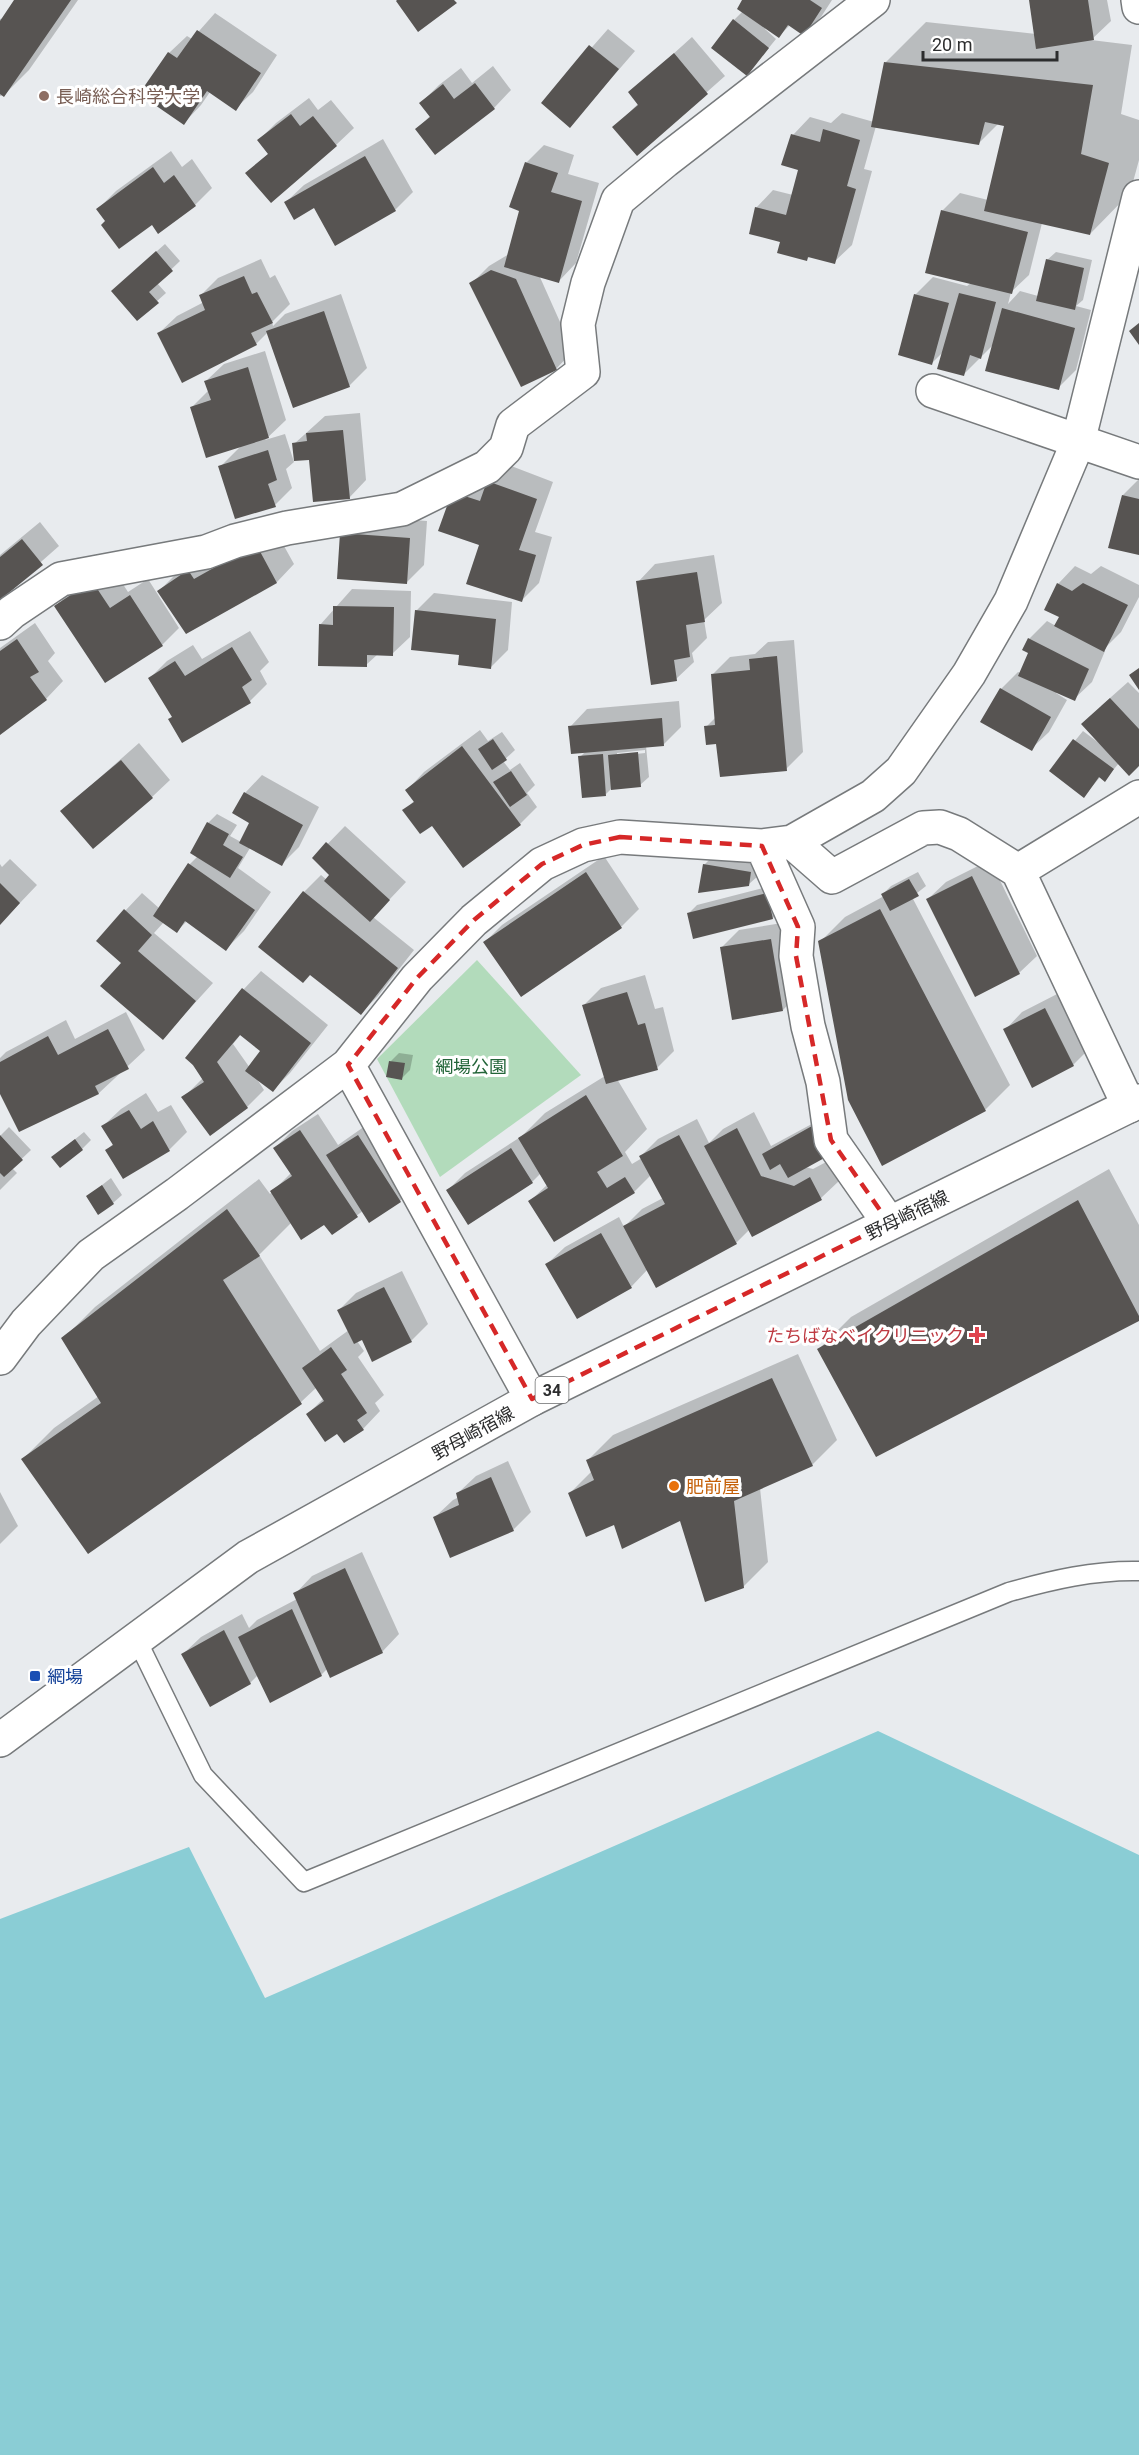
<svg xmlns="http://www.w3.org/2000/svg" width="1139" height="2455" font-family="Roboto,'Noto Sans JP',sans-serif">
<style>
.green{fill:#b2dbbb}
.water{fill:#8acdd5}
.shadow{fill:#0003;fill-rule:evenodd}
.building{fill:#575452}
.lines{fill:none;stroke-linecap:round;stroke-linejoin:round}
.lane-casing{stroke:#777a7c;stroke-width:21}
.street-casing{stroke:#777a7c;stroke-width:36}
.primary-casing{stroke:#777a7c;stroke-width:36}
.lane{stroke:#fff;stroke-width:18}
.street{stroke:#fff;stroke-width:33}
.primary{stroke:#fff;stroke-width:33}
.marked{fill:none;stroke:#d62828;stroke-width:4.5;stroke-dasharray:12 8;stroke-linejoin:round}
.education-dot{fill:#8d6e63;stroke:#fff;stroke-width:2}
.health-dot{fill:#e0444e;stroke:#fff;stroke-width:2}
.food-dot{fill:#e8710a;stroke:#fff;stroke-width:2}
.transit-dot{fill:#1a4fb4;stroke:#fff;stroke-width:2}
.labels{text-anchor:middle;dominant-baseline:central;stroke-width:6;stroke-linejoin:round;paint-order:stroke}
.shield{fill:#fff;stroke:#6b6c6d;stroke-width:1.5}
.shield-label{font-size:16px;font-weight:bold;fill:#2c2d2e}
.education-label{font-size:18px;fill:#785e54;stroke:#fff;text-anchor:start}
.park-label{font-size:18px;fill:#236539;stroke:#fff}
.street-label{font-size:18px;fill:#2c2d2e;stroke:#fff}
.health-label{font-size:18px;fill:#be3a42;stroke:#fff;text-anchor:end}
.food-label{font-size:18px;fill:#c56008;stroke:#fff;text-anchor:start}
.transit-label{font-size:18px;fill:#164399;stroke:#fff;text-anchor:start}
</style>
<rect width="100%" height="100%" fill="#e8ebee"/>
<path class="green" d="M 477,960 L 581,1075 L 440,1177 L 377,1059 Z"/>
<path class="water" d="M 878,1731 L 1139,1855 L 1139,2455 L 0,2455 L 0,1919 L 189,1847 L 265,1998 Z"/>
<path class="shadow" d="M 16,0 L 78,0 L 29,70 L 4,95 L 0,96 L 0,19 L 4,18 Z
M 744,0 L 832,0 L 821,17 L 804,34 L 790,25 L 779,36 L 766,27 L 765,29 L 776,39 L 755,65 L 734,20 L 743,11 Z
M 1031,0 L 1107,0 L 1111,21 L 1091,40 L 1132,45 L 1121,114 L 1139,120 L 1139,160 L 1130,193 L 1090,234 L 1042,223 L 1029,275 L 1011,292 L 1008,304 L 1020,291 L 1038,296 L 1047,260 L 1056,252 L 1092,260 L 1083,300 L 1076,306 L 1091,310 L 1076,370 L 1058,388 L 994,344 L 963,375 L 944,351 L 932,363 L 915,295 L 933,277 L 967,286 L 971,283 L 942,211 L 960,193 L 988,200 L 1006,125 L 999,123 L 979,143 L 876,126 L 864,169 L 872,171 L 852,245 L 834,262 L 810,256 L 807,259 L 782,241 L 756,208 L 773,190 L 793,195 L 799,169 L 793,135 L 810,117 L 831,123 L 842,113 L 874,122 L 886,62 L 926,22 L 1036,34 Z
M 215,13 L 277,55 L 253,92 L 235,109 L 210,92 L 201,105 L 184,123 L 169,53 L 187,36 L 192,39 Z
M 608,29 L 635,51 L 570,126 L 543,103 Z
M 692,37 L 725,76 L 637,154 L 614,127 L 639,103 L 630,93 Z
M 493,66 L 511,90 L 494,108 L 417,129 L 431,115 L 421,103 L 439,85 L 461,68 L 472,83 Z
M 309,98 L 318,110 L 331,100 L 354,128 L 336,145 L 247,173 L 269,153 L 259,140 L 276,123 Z
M 383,139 L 413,192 L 395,210 L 336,244 L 315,206 L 286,202 L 304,185 Z
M 544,145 L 574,155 L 568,174 L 599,183 L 576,263 L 559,281 L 539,275 L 573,351 L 556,369 L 471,284 L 489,266 L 509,254 L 521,210 L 526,163 Z
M 171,151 L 182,167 L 192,159 L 212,188 L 195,205 L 152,223 L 107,221 L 98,209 L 116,191 Z
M 165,244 L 180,261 L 157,283 L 166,293 L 137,319 L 122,282 Z
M 261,259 L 270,278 L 275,275 L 290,304 L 272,322 L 273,326 L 285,314 L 341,294 L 367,368 L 349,386 L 268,332 L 256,344 L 159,333 L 177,316 L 204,302 L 201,295 L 218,278 Z
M 265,351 L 286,420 L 265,440 L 285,434 L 294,462 L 286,469 L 292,488 L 275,505 L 220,467 L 242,445 L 192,407 L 209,390 L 206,381 L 224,364 Z
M 360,413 L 366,480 L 349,498 L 294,444 L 325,416 Z
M 506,464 L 553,482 L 535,532 L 552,537 L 539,583 L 522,600 L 481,544 L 440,530 L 471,475 Z
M 1139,479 L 1139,553 L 1123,495 Z
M 359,516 L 427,521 L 424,565 L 406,583 L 342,534 Z
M 40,522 L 59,546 L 0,598 L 0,555 Z
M 274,528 L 294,564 L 277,582 L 186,632 L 159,591 L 177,573 Z
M 714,555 L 722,603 L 704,620 L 707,638 L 692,653 L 694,662 L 676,679 L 638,582 L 655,564 Z
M 110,564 L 128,592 L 148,579 L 179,628 L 162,645 L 56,606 L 73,589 Z
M 1075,566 L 1091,574 L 1101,566 L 1139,585 L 1139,597 L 1121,632 L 1103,650 L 1105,651 L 1092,682 L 1074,699 L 1057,691 L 1056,693 L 1067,700 L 1049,732 L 1031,749 L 1001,689 L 1018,672 L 1021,673 L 1030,652 L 1029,639 L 1047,621 L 1056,626 L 1061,616 L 1058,584 Z
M 352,589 L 411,591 L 410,637 L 392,654 L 378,654 L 366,665 L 320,625 Z
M 434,593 L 512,602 L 508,650 L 490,668 L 416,611 Z
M 35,623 L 55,653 L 48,661 L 63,681 L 46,699 L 0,733 L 0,648 Z
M 250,631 L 269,662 L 260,671 L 267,684 L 250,701 L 170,719 L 173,716 L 150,678 L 167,661 L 193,645 L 202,659 Z
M 794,640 L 803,752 L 786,769 L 706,727 L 716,717 L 713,674 L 730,657 L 755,654 L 768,642 Z
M 1128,682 L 1139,693 L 1139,764 L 1119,763 L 1105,780 L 1101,776 L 1084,796 L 1051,770 L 1083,731 L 1099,743 L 1101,706 Z
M 679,701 L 681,727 L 663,745 L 646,746 L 649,777 L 640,785 L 612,788 L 606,794 L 580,757 L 586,751 L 570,727 L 587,709 ZM 645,750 L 645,753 L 617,756 L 617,753 Z
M 480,730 L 488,741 L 502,732 L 515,750 L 503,761 L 510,770 L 520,763 L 535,785 L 527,793 L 537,807 L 520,824 L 432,823 L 404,811 L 415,800 L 407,790 L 424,772 Z
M 139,743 L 170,780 L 152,797 L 62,811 Z
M 262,775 L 319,807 L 299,847 L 282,864 L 250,848 L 238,868 L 271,892 L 244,931 L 226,949 L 187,921 L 177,931 L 164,922 L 154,933 L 213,983 L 163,1038 L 123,963 L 125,911 L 142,893 L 160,909 L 190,864 L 198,856 L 208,823 L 217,814 L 237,825 L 230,836 L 241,842 L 251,823 L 234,813 L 245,793 Z
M 345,826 L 406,882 L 373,917 L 414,950 L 378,996 L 361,1013 L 304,892 L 321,875 L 327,880 L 331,875 L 314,858 Z
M 604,856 L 639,909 L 622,926 L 521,995 L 485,942 L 502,925 Z
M 713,856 L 759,863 L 758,876 L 749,884 L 704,865 Z
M 10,859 L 37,885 L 0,924 L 0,864 L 2,867 Z
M 990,860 L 1037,956 L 1019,973 L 928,899 L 946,882 Z
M 918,872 L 926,886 L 912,897 L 1010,1085 L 985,1110 L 820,942 L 845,917 L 884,896 L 883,894 L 891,886 Z
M 775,885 L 781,909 L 773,918 L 688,914 L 697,905 Z
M 788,922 L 800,992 L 783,1010 L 721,948 L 739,930 Z
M 261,971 L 328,1025 L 290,1073 L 273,1090 L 257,1079 L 264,1090 L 247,1107 L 183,1098 L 203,1078 L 187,1058 L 244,989 ZM 241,1034 L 262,1051 L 250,1068 L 233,1044 Z
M 645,975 L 655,1009 L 663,1007 L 674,1051 L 657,1068 L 617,1079 L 647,1129 L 625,1152 L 632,1164 L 642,1158 L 641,1156 L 658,1139 L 697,1119 L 709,1143 L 723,1129 L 754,1112 L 771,1146 L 821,1119 L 805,1167 L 813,1169 L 828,1161 L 839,1181 L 821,1198 L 753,1235 L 750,1229 L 736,1243 L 648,1269 L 631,1287 L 547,1264 L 565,1247 L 619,1217 L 624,1227 L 642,1209 L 663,1198 L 651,1175 L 634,1192 L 530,1201 L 548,1184 L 541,1173 L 532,1182 L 468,1223 L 448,1190 L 465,1173 L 522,1136 L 545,1113 L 605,1076 L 583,1006 L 601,988 Z
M 1063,991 L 1091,1047 L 1073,1065 L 1005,1030 L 1022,1012 Z
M 126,1012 L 145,1050 L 99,1093 L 20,1130 L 0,1091 L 0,1058 L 6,1052 L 66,1020 L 75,1039 Z
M 399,1053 L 413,1055 L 410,1070 L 402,1078 L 391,1061 Z
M 146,1093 L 158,1112 L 171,1105 L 187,1132 L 169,1150 L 107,1150 L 114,1143 L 103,1126 L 121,1109 Z
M 318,1114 L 338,1145 L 375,1119 L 417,1183 L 400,1201 L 363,1211 L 332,1233 L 325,1223 L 292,1222 L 259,1255 L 320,1351 L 349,1330 L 339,1310 L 356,1293 L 402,1271 L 428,1324 L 411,1341 L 362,1338 L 357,1341 L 364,1351 L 358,1357 L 384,1395 L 375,1403 L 380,1411 L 363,1429 L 338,1432 L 308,1414 L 324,1398 L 317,1387 L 301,1402 L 88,1551 L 23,1459 L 54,1428 L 99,1396 L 63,1339 L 95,1307 L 259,1179 L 270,1194 L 291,1173 L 275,1148 L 292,1131 Z
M 9,1127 L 31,1150 L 12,1168 L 17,1173 L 0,1190 L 0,1136 Z
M 84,1132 L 91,1140 L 82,1149 L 53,1157 Z
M 1109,1169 L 1139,1225 L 1139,1319 L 819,1349 L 851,1317 Z
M 111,1178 L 122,1195 L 113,1203 L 88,1196 Z
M 798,1354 L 837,1440 L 812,1465 L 760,1488 L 768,1562 L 743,1587 L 681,1519 L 570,1493 L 592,1471 L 588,1460 L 613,1435 Z
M 508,1461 L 531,1512 L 513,1530 L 435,1517 L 453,1500 L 459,1497 L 458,1493 L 476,1476 Z
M 0,1492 L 18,1526 L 0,1544 Z
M 362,1552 L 399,1634 L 382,1652 L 328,1668 L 321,1675 L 258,1675 L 250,1683 L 183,1654 L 201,1637 L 242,1614 L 249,1628 L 257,1620 L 297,1599 L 295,1594 L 312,1576 Z"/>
<path class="building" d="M 14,0 L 71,0 L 4,97 L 0,94 L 0,21 Z
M 397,0 L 454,0 L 457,3 L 418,32 L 396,1 Z
M 742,0 L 810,0 L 822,8 L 804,36 L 788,25 L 779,38 L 737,9 Z
M 1029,0 L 1088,0 L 1094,40 L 1036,49 Z
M 733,19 L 769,48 L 747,76 L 711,48 Z
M 197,30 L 261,73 L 236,111 L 207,91 L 184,125 L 139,94 L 168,52 L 177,58 Z
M 589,45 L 619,69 L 570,128 L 541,103 Z
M 674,53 L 708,94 L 637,156 L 612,127 L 638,105 L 628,92 Z
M 884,62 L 1093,85 L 1081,154 L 1109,163 L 1090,235 L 984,211 L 1004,126 L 985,122 L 979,145 L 871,127 Z
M 475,83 L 495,109 L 435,155 L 415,129 L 430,117 L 419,103 L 443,84 L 454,99 Z
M 291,114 L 300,126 L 313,116 L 337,146 L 271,203 L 245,173 L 268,154 L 257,140 Z
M 823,129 L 860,140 L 847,186 L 856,189 L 835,264 L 808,257 L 807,261 L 777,253 L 780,242 L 749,234 L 755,207 L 786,215 L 798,170 L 781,165 L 791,134 L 820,142 Z
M 365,156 L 396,211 L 335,246 L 314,208 L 294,220 L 284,202 Z
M 525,162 L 558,173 L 551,192 L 582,201 L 559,283 L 504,267 L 519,211 L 509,207 Z
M 153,167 L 164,183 L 174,175 L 196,206 L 158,234 L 152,225 L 119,249 L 101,225 L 105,221 L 96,209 Z
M 941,210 L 1028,232 L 1012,294 L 925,273 Z
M 156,251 L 173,271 L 149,292 L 159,303 L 137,321 L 111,291 Z
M 1046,259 L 1084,268 L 1075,310 L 1036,301 Z
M 491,270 L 516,279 L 557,370 L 521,387 L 469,283 Z
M 244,276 L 252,294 L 257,292 L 273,323 L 251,333 L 257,345 L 182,383 L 157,333 L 205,310 L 199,295 Z
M 959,293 L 996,302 L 981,359 L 970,355 L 964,376 L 937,369 Z
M 914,294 L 949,303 L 932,365 L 898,355 Z
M 1002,308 L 1075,328 L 1059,390 L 985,371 Z
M 324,311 L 350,387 L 293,408 L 266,331 Z
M 1139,323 L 1139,345 L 1129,331 Z
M 248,367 L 269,438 L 206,458 L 190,407 L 211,400 L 204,381 Z
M 343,430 L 350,499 L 313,502 L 309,460 L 294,461 L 292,443 L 307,441 L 306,433 Z
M 268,450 L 277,480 L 268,484 L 276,507 L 235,519 L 218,466 Z
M 487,481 L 537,499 L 519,550 L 536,555 L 522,602 L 466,584 L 479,545 L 438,531 L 452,492 L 480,501 Z
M 1122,495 L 1139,499 L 1139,555 L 1108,548 Z
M 340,533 L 410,538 L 407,584 L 337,579 Z
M 22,539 L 43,565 L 0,600 L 0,557 Z
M 256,544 L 277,583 L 186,634 L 157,591 L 188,570 L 194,579 Z
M 697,572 L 705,622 L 686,625 L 690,657 L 674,660 L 677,681 L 651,685 L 636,581 Z
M 92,581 L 110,608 L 130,595 L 163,646 L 105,683 L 54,606 Z
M 1057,583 L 1072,591 L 1083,583 L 1128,605 L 1104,652 L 1054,626 L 1059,617 L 1044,610 Z
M 333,606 L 394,607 L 393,656 L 367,655 L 367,667 L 318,666 L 319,624 L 333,625 Z
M 415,610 L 496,619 L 491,669 L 458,665 L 459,655 L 411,650 Z
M 1028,638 L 1089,669 L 1075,701 L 1018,676 L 1028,653 L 1022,650 Z
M 17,639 L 39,672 L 30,677 L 47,700 L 0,735 L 0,651 Z
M 232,647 L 252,680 L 242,687 L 251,703 L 182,743 L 168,719 L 172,717 L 148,678 L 175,661 L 185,676 Z
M 777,656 L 787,771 L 720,777 L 716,744 L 706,745 L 704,726 L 715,725 L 711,674 L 750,670 L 749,659 Z
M 1139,668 L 1139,690 L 1129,675 Z
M 1000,688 L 1051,717 L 1032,751 L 980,722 Z
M 1110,698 L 1139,729 L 1139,766 L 1129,776 L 1081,724 Z
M 662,718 L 664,746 L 571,754 L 568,726 Z
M 493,739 L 507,760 L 492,770 L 478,749 Z
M 1073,739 L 1114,769 L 1105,782 L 1099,777 L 1084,798 L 1049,771 Z
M 462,746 L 521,825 L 463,868 L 432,826 L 420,834 L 402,810 L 414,802 L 405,790 Z
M 638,752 L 641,787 L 611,790 L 608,755 Z
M 603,754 L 606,796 L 582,798 L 578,756 Z
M 121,760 L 153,798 L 93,849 L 60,811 Z
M 511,771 L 527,795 L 510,807 L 493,782 Z
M 244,792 L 303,825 L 282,866 L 239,843 L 249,823 L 232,813 Z
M 207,822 L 229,834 L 223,845 L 243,857 L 230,878 L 190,853 Z
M 326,842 L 390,900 L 370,922 L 324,881 L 329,875 L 312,858 Z
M 188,863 L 255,910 L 226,951 L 185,921 L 177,933 L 153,916 Z
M 703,864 L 751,872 L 749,886 L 698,893 Z
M 586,872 L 622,928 L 521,997 L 483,942 Z
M 972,876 L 1020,974 L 975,997 L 926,899 Z
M 909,879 L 919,896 L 890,911 L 881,894 Z
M 0,883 L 20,903 L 0,925 Z
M 303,891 L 398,968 L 361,1015 L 310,975 L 303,983 L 258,947 Z
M 767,893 L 773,919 L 693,939 L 687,913 Z
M 124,909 L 152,935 L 138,951 L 196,1001 L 163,1040 L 100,986 L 121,963 L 96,941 Z
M 880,909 L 986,1111 L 882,1166 L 848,1100 L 818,941 Z
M 771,939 L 783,1011 L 732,1020 L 720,947 Z
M 242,988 L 311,1043 L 273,1092 L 245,1071 L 260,1051 L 240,1035 L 217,1062 L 248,1108 L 210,1136 L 181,1097 L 204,1082 L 193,1065 L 185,1058 Z
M 627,992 L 638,1025 L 645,1023 L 658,1070 L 606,1084 L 582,1005 Z
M 1045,1008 L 1074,1066 L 1032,1088 L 1003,1029 Z
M 108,1029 L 129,1069 L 95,1086 L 99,1094 L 19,1132 L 0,1094 L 0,1062 L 48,1036 L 58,1055 Z
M 389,1061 L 405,1063 L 402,1080 L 386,1077 Z
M 586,1095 L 623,1156 L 597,1172 L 607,1188 L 625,1177 L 635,1193 L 554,1242 L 528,1201 L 548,1188 L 518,1138 Z
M 129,1110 L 141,1129 L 153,1121 L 170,1151 L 123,1179 L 105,1150 L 113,1145 L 101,1126 Z
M 812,1126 L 828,1156 L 788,1178 L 780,1164 L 770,1170 L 762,1154 Z
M 737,1128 L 761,1176 L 794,1186 L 810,1177 L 822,1200 L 752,1237 L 704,1146 Z
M 300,1130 L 358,1217 L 332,1235 L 324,1225 L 301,1240 L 270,1191 L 292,1176 L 273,1148 Z
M 0,1135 L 23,1160 L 4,1177 L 0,1173 Z
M 358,1135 L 401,1202 L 369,1223 L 326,1155 Z
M 679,1135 L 737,1244 L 656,1288 L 623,1226 L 665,1204 L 639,1156 Z
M 75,1139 L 83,1150 L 60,1168 L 51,1157 Z
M 511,1148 L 533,1183 L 468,1225 L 446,1190 Z
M 102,1185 L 114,1204 L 98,1215 L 86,1196 Z
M 1078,1200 L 1139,1316 L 1139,1321 L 876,1457 L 817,1349 Z
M 227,1209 L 260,1256 L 223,1280 L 302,1404 L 88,1554 L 21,1459 L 101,1403 L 61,1338 Z
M 601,1233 L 632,1288 L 577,1319 L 545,1264 Z
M 384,1287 L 412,1342 L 372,1362 L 362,1340 L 354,1344 L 337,1310 Z
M 331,1347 L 347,1370 L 341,1374 L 367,1413 L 357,1420 L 364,1430 L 344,1443 L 337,1434 L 325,1442 L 306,1414 L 324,1401 L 302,1368 Z
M 772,1378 L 813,1466 L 734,1501 L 744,1588 L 705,1602 L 680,1521 L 622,1549 L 614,1525 L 586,1537 L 568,1493 L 594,1480 L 586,1460 Z
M 491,1477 L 514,1531 L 450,1558 L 433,1517 L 459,1505 L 456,1493 Z
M 345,1568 L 383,1653 L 330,1678 L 293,1593 Z
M 292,1609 L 322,1676 L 270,1703 L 238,1637 Z
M 224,1630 L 251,1684 L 210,1707 L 181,1654 Z"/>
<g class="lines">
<defs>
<path id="lane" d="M 137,1640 L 203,1775 L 304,1882 L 1009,1592 C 1052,1580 1094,1570 1139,1571"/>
<path id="street" d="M 1138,0 L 1139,7
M 933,391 L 1139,462
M 0,623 L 12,612 L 61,579 L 206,552 L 235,541 L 287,528 L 402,509 L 487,467 L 506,448 L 513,425 L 583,372 L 578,324 L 588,283 L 618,200 L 665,161 L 873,0
M 792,842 L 832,877 L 923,828 L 940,827 L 959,834 L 1018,871 L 1129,1106
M 762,846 L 798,927 L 796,956 L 808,1026 L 823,1082 L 831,1140 L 889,1223
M 1018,871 L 1139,797
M 348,1065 L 532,1399
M 0,1358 L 26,1323 L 91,1255 L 177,1194 L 348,1065 L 417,978 L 474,920 L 542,864 L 583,845 L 620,837 L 762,846 L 792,842 L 873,796 L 901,771 L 969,674 L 1011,601 L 1078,442 L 1139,197"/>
<path id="primary" d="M 0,1740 L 248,1557 L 532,1399 L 1139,1101"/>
</defs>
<use href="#lane" class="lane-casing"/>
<use href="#street" class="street-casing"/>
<use href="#primary" class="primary-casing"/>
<use href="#lane" class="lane"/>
<use href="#street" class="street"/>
<use href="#primary" class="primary"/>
</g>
<path class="marked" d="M 620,837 L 762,846 L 798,927 L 796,956 L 831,1140 L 889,1223 L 532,1399 L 348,1065 L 417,978 L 474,920 L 542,864 L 583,845 Z"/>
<circle class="education-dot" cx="44" cy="96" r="6"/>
<path class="health-dot" d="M974 1326h6v6h6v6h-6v6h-6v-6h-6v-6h6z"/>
<circle class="food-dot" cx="674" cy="1486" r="6"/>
<rect class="transit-dot" x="29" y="1670" width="12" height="12" rx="3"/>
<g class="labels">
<rect class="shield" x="535.5" y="1377" width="33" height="26" rx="4.5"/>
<g class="shield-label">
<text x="552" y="1390">34</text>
</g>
<g class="education-label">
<text x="56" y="96">長崎総合科学大学</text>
</g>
<g class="park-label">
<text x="471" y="1066">網場公園</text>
</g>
<g class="street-label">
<text transform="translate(907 1215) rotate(-26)">野母崎宿線</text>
<text transform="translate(473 1433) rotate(-29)">野母崎宿線</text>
</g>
<g class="health-label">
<text x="964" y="1335">たちばなベイクリニック</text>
</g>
<g class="food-label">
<text x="686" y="1486">肥前屋</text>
</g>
<g class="transit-label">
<text x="47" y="1676">網場</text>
</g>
</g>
<path d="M923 51v9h134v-9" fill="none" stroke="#2c2d2e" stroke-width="3"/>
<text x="932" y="51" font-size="18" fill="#2c2d2e" stroke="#ffffff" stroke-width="4.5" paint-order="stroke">20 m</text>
</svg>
